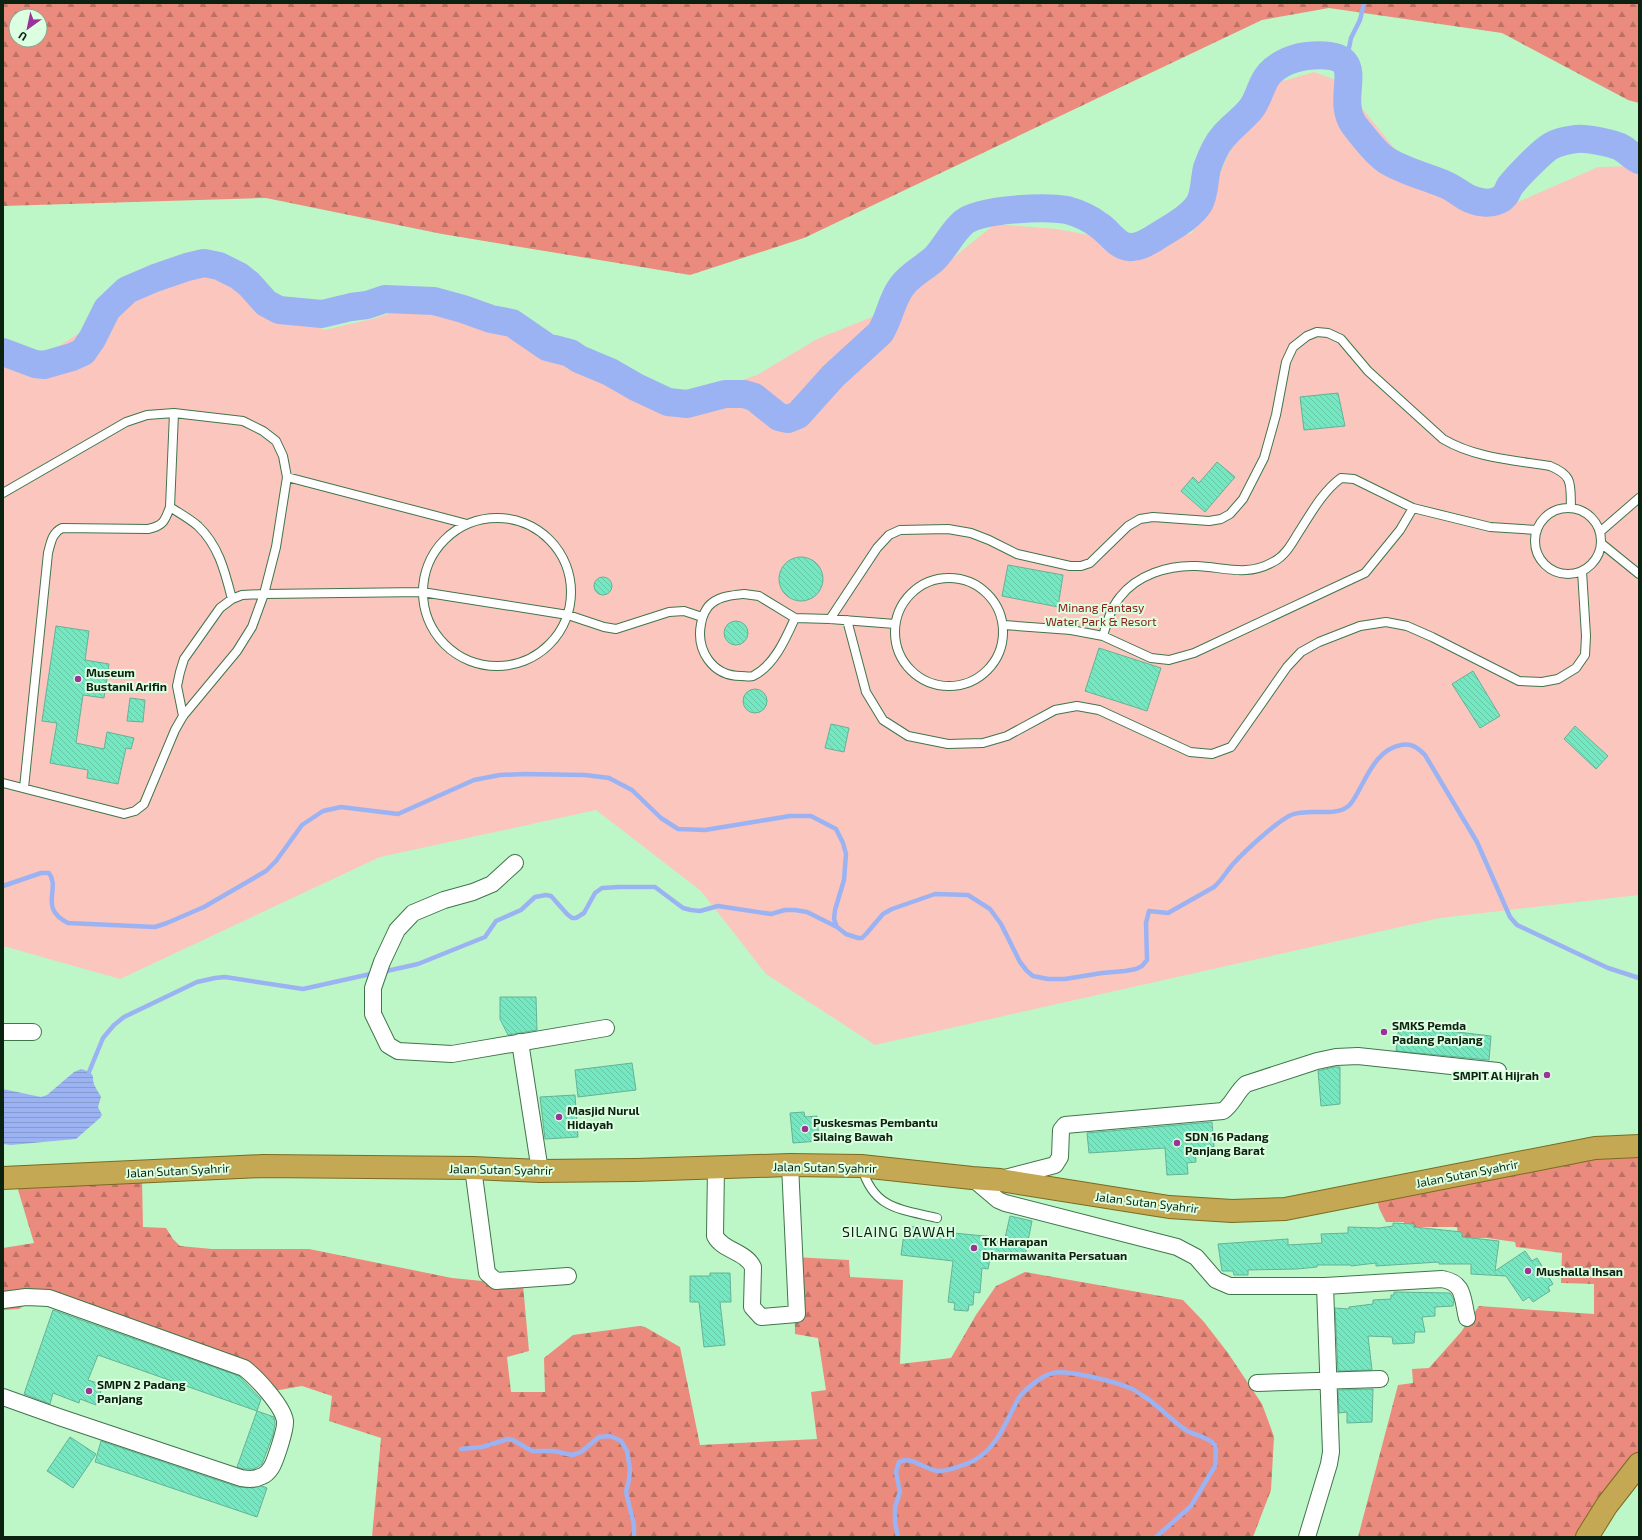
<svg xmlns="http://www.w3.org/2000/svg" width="1642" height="1540" font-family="'Exo 2',sans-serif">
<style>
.green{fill:#fbc6bd}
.forest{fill:url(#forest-firs);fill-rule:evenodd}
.water{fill:url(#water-rules)}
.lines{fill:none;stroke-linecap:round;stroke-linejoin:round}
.stream{stroke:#9cb3f3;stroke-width:4.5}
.river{stroke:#9cb3f3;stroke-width:28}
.building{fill:url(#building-back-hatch);stroke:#65b297}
.service-casing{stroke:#40754b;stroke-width:10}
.minor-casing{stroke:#40754b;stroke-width:18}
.trunk-casing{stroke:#7a6b21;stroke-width:24}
.service{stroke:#fff;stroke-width:8}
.minor{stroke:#fff;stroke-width:16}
.trunk{stroke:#c4a854;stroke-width:22}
.poi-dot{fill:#9a3397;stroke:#dcfee1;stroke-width:1.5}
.labels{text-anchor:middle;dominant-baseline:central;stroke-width:4;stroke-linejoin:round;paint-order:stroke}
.park-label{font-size:12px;fill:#8d1b14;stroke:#dcfee1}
.poi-label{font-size:12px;font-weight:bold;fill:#0c2211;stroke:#dcfee1;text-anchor:start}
.street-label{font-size:12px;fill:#0c2211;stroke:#dcfee1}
.quarter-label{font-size:14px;letter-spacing:1px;fill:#0c2211;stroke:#dcfee1}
</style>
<defs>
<pattern id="forest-firs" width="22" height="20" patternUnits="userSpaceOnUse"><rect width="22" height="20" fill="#eb8b7d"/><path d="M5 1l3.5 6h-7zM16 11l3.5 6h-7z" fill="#bd7165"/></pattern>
<pattern id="water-rules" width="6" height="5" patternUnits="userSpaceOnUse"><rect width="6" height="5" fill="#9cb3f3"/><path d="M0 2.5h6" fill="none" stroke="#859acf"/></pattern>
<pattern id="building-back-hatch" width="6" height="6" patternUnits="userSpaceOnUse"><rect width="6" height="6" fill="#75e8c1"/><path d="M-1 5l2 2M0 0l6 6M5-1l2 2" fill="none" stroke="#64c7a5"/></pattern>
</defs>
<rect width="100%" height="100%" fill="#bef7c7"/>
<path class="green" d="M 1314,72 L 1341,82 L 1419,179 L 1474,214 L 1520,201 L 1598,167 L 1639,166 L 1639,895 L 1440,918 L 875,1045 L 766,974 L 701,891 L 596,810 L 380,857 L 120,979 L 3,946 L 3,342 L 40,358 L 166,278 L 212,265 L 247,279 L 324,330 L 376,318 L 427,300 L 481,312 L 561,350 L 624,394 L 677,402 L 757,375 L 817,339 L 887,311 L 995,224 L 1057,229 L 1142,245 L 1192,233 L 1259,88 Z"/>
<path class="forest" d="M 3,3 L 1639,3 L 1639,103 L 1628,100 L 1502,33 L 1329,8 L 1262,20 L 804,238 L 690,275 L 442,234 L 266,198 L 3,206 ZM 16,16 L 40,16 L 40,40 L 16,40 Z
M 1639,1153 L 1639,1455 L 1580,1537 L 1358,1537 L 1398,1385 L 1413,1383 L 1412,1369 L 1429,1368 L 1461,1332 L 1479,1306 L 1594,1314 L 1594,1284 L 1561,1283 L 1562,1253 L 1516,1247 L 1515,1242 L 1487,1238 L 1458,1238 L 1457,1227 L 1404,1227 L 1404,1222 L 1386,1222 L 1379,1208 L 1376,1195 L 1596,1155 Z
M 142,1179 L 143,1227 L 166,1228 L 173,1239 L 180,1246 L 212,1249 L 309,1249 L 452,1278 L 523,1285 L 529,1351 L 507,1357 L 511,1392 L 545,1392 L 544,1358 L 573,1335 L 639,1326 L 645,1327 L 680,1347 L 700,1445 L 817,1439 L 811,1392 L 826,1390 L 818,1338 L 795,1334 L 794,1257 L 849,1260 L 850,1277 L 903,1280 L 900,1364 L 951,1358 L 976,1315 L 996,1286 L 1025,1272 L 1183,1300 L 1204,1322 L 1228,1353 L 1262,1404 L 1272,1431 L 1274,1437 L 1271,1490 L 1253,1537 L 372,1537 L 381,1438 L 329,1421 L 332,1396 L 302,1386 L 268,1392 L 258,1379 L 59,1306 L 28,1303 L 19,1309 L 3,1310 L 3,1248 L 34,1243 L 16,1183 Z"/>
<path class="water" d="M 81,1069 C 100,1075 89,1077 96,1088 C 97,1091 100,1094 101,1097 L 98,1107 L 102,1115 L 100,1118 L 76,1139 L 11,1145 L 3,1144 L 3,1089 L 41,1097 L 47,1095 L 74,1072 Z"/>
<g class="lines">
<path class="stream" d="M 1346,63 L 1351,38 L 1360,20 L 1364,3
M 3,886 L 41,873 L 49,873 C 61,889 38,908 68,923 L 155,927 L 167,923 L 204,907 L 266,871 L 276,861 L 302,825 L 323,811 L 341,807 L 398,814 L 474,780 L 500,775 L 525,774 L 585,775 L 609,778 L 632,790 L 661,818 L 678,829 L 705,830 L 790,816 L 811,816 L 836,829 L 843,843 L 846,854 L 844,880 L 835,910 L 834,919 L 837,927
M 382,972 L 418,964 L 485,937 L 496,921 L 521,910 L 535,897 L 546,895 L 551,896 L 567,914 L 572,918 L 576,918 L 584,913 L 595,893 L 602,888 L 619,887 L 655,887 L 683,908 L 691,910 L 700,911 L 718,906 L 771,914 L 785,910 L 795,910 L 807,912 L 837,927 L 846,934 L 858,938 L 862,938 L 866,934 L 883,914 L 892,909 L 935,894 L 968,895 L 990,909 L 1001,924 L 1020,962 L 1027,971 L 1033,976 L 1048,979 L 1065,979 L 1102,973 L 1125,971 L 1136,969 L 1142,966 L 1147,960 L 1146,923 L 1149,911 L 1168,913 L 1214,887 C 1222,880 1226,872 1233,864 C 1245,851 1276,822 1291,815 C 1308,808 1334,817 1347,807 C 1352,804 1355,797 1358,792 C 1368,774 1378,749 1401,745 C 1412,743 1418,748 1425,755 L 1477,842 L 1510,917 L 1517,925 L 1608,968 L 1639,978
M 89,1072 L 103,1038 L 114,1025 L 124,1017 L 197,982 L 215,978 L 225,977 L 303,989 L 375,973
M 461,1449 L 482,1447 L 508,1439 L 513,1440 L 532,1451 L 554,1451 L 572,1455 L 581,1452 L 599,1437 L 610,1436 L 617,1439 L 621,1441 L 627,1451 L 630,1469 L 629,1480 L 626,1492 L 634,1525 L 634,1537
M 898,1537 L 895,1522 L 895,1507 L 900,1492 L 896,1472 L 899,1462 C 911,1455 925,1470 938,1471 C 949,1471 964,1465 973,1461 C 993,1451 1003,1429 1012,1411 C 1015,1406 1017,1399 1021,1395 C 1027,1388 1043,1375 1053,1373 C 1066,1369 1116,1382 1130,1388 C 1135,1390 1140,1394 1145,1397 C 1159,1406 1170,1419 1183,1428 C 1192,1436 1206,1435 1215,1445 L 1216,1452 L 1215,1466 L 1191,1506 L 1156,1537"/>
<path class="river" d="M 3,352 L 35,364 L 44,365 L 72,357 L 83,352 L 92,339 L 107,309 L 127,290 L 155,278 L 187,267 L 204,263 L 219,266 L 239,276 L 249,284 L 266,303 L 279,310 L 322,314 L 351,307 L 367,305 L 385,299 L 434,301 L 463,309 L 491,319 L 512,323 L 547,347 L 570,353 L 579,359 L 610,372 L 636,387 L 668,402 L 687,404 L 725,394 L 744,394 L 754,397 L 779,417 L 788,419 L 798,415 L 833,376 L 880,333 C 890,318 891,300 902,286 C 910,275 924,268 934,259 C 945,248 952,232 964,222 C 981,209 1045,206 1067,210 C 1078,213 1091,219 1100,226 C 1109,232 1117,246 1129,247 C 1138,248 1146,243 1153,239 C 1168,229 1189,219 1199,204 C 1205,194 1204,180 1207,168 C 1209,162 1212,155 1215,149 C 1223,132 1238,124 1250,110 C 1257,102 1259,92 1264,82 C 1271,67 1290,58 1307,56 C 1377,49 1332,94 1354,125 C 1363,136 1374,152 1386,160 C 1403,171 1425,176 1444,184 C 1452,187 1459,193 1466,197 C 1477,203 1491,205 1501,199 C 1507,195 1507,191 1510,186 C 1516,178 1542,151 1551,146 C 1558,142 1568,140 1576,139 C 1586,138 1614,143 1622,148 C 1629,152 1632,157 1639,160"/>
</g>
<path class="building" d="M 1338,393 L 1345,426 L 1304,430 L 1300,397 Z
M 1217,462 L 1235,477 L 1205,512 L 1181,491 L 1193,477 L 1199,483 Z
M779 579a22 22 0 1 1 44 0a22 22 0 1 1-44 0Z
M 1008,565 L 1063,575 L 1058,607 L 1002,596 Z
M594 586a9 9 0 1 1 18 0a9 9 0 1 1-18 0Z
M724 633a12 12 0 1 1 24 0a12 12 0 1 1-24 0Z
M 56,626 L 89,631 L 85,660 L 109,664 L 104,698 L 83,695 L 76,743 L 104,749 L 107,732 L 134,738 L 131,749 L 126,748 L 118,784 L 87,778 L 88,770 L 50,763 L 57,723 L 42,721 Z
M 1099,648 L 1161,668 L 1147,711 L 1085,691 Z
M 1473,671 L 1500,716 L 1480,728 L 1452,684 Z
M743 701a12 12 0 1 1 24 0a12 12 0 1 1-24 0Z
M 130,698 L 145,700 L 143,722 L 127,721 Z
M 831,724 L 849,728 L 844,752 L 825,748 Z
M 1575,726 L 1608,756 L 1596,769 L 1564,739 Z
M 500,997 L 536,997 L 537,1030 L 508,1035 L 500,1019 Z
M 1399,1025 L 1491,1036 L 1489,1060 L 1396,1051 Z
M 632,1063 L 636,1090 L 578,1097 L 575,1070 Z
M 1334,1067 L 1340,1067 L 1340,1104 L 1321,1106 L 1318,1071 Z
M 575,1095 L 578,1137 L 545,1139 L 540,1097 Z
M 804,1112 L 805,1117 L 817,1116 L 819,1141 L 793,1143 L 790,1113 Z
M 1212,1122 L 1214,1147 L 1195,1149 L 1196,1162 L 1187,1163 L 1188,1174 L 1167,1175 L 1165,1148 L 1089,1153 L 1087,1133 Z
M 1010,1216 L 1032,1221 L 1024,1261 L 991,1254 L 988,1269 L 982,1268 L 980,1293 L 974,1292 L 973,1305 L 969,1305 L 968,1311 L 954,1310 L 955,1303 L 948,1302 L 953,1261 L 901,1255 L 905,1226 L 914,1227 L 914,1226 L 933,1228 L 933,1230 L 943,1232 L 1005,1238 Z
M 1393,1223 L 1414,1224 L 1414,1227 L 1462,1232 L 1462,1237 L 1499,1241 L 1495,1271 L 1525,1251 L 1532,1261 L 1537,1258 L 1553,1284 L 1548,1287 L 1550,1291 L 1533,1302 L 1529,1297 L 1523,1301 L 1506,1276 L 1471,1274 L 1471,1264 L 1439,1264 L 1439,1262 L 1376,1266 L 1376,1263 L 1351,1266 L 1351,1265 L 1317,1265 L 1317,1267 L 1297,1269 L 1248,1270 L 1248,1275 L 1234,1275 L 1233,1271 L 1222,1271 L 1218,1244 L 1288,1239 L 1288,1245 L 1322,1243 L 1321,1234 L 1348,1233 L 1348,1227 L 1379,1228 L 1393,1226 Z
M 710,1273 L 730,1273 L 731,1302 L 720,1302 L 725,1345 L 704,1347 L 699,1302 L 690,1302 L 690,1276 L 710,1276 Z
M 1394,1292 L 1450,1293 L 1454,1300 L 1453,1306 L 1435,1307 L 1435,1316 L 1422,1317 L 1425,1332 L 1415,1332 L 1414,1343 L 1393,1344 L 1392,1337 L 1368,1336 L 1372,1370 L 1338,1371 L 1335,1308 L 1349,1309 L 1349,1307 L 1373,1304 L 1373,1300 L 1391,1299 L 1391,1295 L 1394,1295 Z
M 53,1310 L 239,1376 L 261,1399 L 257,1411 L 98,1355 L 88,1380 L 103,1385 L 96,1405 L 80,1399 L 79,1403 L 53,1393 L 50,1404 L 24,1394 Z
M 1373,1389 L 1372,1422 L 1347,1423 L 1347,1412 L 1339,1413 L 1338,1390 Z
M 257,1411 L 274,1417 L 275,1424 L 273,1435 L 262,1464 L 254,1469 L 243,1469 L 237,1467 Z
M 70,1437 L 96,1454 L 73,1488 L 47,1471 Z
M 101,1441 L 238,1487 L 252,1488 L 262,1486 L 267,1488 L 257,1517 L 95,1462 Z"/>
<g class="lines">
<defs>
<path id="service" d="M 287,477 L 467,524
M 3,493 L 126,422 L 147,415 L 174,413 L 243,421 L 263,431 L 276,441 L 283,456 L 287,477 L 276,547 L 264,594 L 252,627 L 237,651 L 183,716 L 175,730 L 144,804 L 135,811 L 124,814 L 3,783
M 170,507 C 179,513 190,519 198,526 C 219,546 225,572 232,599
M1535 541a33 33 0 1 1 66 0a33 33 0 1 1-66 0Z
M423 592a74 74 0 1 1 148 0a74 74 0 1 1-148 0Z
M 1601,531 L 1639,498
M 1602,544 L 1639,574
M895 632a54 54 0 1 1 108 0a54 54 0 1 1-108 0Z
M 744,594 L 759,596 L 795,618 C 786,638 774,666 753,676 C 750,677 745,676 741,676 C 712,676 696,650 701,624 C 702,617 706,607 712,603 C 721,596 734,595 744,594 Z
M 795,618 L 830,619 L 895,624
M 830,619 L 877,548 L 889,535 L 900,530 L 948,529 L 971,533 L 989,540 L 1017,554 L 1070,566 L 1081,566 L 1090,563 L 1128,526 L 1140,519 L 1153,517 L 1209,521 L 1221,519 L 1230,514 L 1243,499 L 1264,458 L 1276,415 L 1286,362 L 1293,347 L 1307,336 L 1317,332 L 1328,333 L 1341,339 L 1368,371 L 1443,439 C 1475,458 1513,460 1550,466 C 1574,476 1570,484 1571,507
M 847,620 L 866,692 L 883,720 L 908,736 L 948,744 L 983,743 L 1007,736 L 1055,710 L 1077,706 L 1099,710 L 1190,752 L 1212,754 L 1231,747 L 1287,667 L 1301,652 L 1319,642 L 1360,626 L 1386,622 L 1407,626 L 1432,637 L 1519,681 L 1542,682 L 1558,679 L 1576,668 L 1585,655 L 1586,636 L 1582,571
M 1004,625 L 1071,630 L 1103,636 L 1151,658 L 1169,660 L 1194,653 L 1365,573 L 1400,530 L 1413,508
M 1103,636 C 1107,622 1111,608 1120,597 C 1137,575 1168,565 1196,566 C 1224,567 1247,577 1273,562 C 1284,557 1291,545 1297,535 C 1310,515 1322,492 1341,478 L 1354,479 L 1413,508 L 1490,527 L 1537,530
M 183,716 L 177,686 L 180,672 L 184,659 L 220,608 L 232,599 L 242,595 L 264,594 L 422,592 L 568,615 L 604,627 L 616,629 L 669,612 L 684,611 L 702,617
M 24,788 L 48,553 C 51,542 52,533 62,528 L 148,529 C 163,526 165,521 170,507 L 174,413
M 862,1168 C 874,1209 900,1209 937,1218"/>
<path id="minor" d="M 515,863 L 492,884 L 473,892 L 444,900 L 413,913 L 397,930 L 382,962 L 373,988 L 373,1014 L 388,1045 L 398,1051 L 452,1054 L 606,1028
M 3,1032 L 33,1032
M 520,1042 L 540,1171
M 716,1167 L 715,1236 C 723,1251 745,1251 753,1267 L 752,1307 L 761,1317 L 797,1314 L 790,1165
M 473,1168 L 487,1273 L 496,1281 L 568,1276
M 972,1178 L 998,1200 L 1005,1203 L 1177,1247 L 1196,1257 L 1216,1280 L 1230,1286 L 1325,1286 L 1442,1279 C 1465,1283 1462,1298 1467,1318
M 1005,1178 L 1055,1165 L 1060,1157 L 1061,1130 L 1065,1125 L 1223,1111 C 1233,1104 1237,1091 1246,1084 L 1317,1061 L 1336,1057 L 1358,1056 L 1498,1071
M 3,1300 L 26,1297 L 49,1298 L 244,1368 C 256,1377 283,1406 285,1421 C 286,1429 275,1462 271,1468 C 269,1471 265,1475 262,1476 C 254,1480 248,1479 241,1478 L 59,1417 L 3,1397
M 1257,1383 L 1380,1379
M 1307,1537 L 1329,1464 L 1331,1452 L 1325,1286"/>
<path id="trunk" d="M 3,1178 L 263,1166 L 473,1168 L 540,1171 L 636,1170 L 790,1165 L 861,1166 L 972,1178 L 1000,1180 L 1169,1207 L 1232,1211 L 1285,1209 L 1595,1148 L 1639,1146
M 1587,1537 L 1607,1505 L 1639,1464"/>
</defs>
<use href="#service" class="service-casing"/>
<use href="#minor" class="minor-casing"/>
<use href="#trunk" class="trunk-casing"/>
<use href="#service" class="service"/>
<use href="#minor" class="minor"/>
<use href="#trunk" class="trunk"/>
</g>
<g class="poi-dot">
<circle cx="78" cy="679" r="4"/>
<circle cx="1384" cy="1032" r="4"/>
<circle cx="1547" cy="1075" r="4"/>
<circle cx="559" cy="1117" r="4"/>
<circle cx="805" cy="1129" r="4"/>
<circle cx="1177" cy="1143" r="4"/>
<circle cx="974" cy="1248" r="4"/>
<circle cx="1528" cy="1271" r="4"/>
<circle cx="89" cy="1391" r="4"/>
</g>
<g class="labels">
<g class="park-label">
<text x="1101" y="607">Minang Fantasy<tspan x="1101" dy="14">Water Park &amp; Resort</tspan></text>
</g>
<g class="poi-label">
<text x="86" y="672">Museum<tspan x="86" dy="14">Bustanil Arifin</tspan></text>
<text x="1392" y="1025">SMKS Pemda<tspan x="1392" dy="14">Padang Panjang</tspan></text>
<text x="1539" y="1075" text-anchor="end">SMPIT Al Hijrah</text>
<text x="567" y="1110">Masjid Nurul<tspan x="567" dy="14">Hidayah</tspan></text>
<text x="813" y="1122">Puskesmas Pembantu<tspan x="813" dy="14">Silaing Bawah</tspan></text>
<text x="1185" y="1136">SDN 16 Padang<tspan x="1185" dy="14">Panjang Barat</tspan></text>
<text x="982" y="1241">TK Harapan<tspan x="982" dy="14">Dharmawanita Persatuan</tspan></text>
<text x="1536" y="1271">Mushalla Ihsan</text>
<text x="97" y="1384">SMPN 2 Padang<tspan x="97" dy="14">Panjang</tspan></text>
</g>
<g class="street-label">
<text transform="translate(825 1167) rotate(1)">Jalan Sutan Syahrir</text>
<text transform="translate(501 1169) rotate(1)">Jalan Sutan Syahrir</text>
<text transform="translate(178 1170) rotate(-3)">Jalan Sutan Syahrir</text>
<text transform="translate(1467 1173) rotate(-11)">Jalan Sutan Syahrir</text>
<text transform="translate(1147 1202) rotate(7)">Jalan Sutan Syahrir</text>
</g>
<g class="quarter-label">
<text x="899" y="1231">SILAING BAWAH</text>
</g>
</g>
<rect width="1642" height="1540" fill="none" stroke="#0c2211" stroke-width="8"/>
<g transform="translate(28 28) rotate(213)"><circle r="19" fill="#dcfee1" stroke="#89a68e"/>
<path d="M0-3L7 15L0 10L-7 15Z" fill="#9a3397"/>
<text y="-6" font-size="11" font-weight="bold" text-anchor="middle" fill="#0c2211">U</text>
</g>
</svg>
